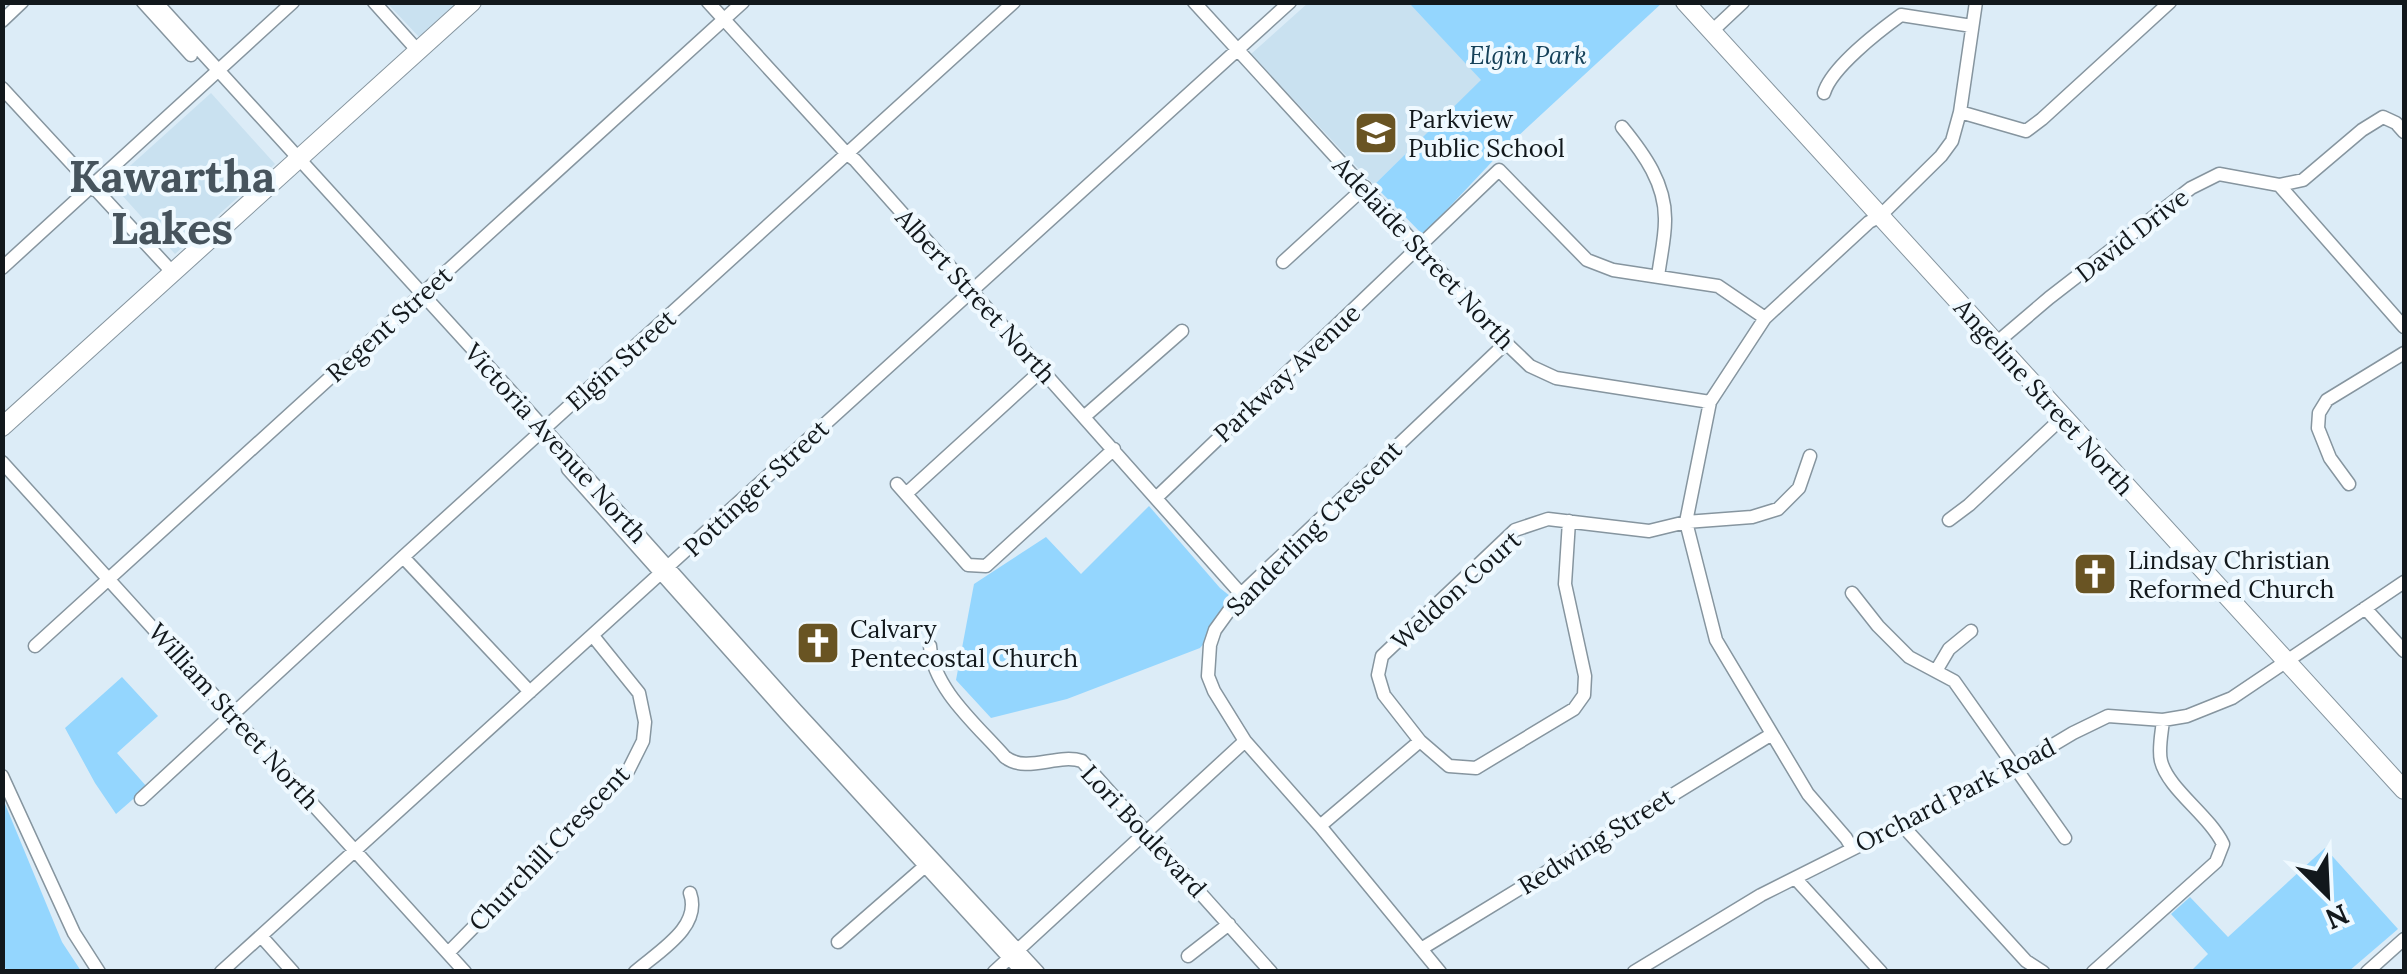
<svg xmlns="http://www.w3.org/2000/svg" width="2407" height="974" font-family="Lora,serif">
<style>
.built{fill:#c9e1f0}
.green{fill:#94d6fe}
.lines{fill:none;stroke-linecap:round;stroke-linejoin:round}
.minor-casing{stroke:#86959f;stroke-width:15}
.major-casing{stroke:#86959f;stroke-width:20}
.minor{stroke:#fff;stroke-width:12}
.major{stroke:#fff;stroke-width:18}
.labels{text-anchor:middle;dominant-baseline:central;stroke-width:8;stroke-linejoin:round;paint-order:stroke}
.park-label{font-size:25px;font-style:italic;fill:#154159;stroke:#eff9ff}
.poi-label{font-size:25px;fill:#12181c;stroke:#eff9ff;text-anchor:start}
.street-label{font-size:25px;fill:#12181c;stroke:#eff9ff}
.town-label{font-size:45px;font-weight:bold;fill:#47545d;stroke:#eff9ff}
</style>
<rect width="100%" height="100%" fill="#dcecf7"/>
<path class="built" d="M 387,3 L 459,3 L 420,38 Z
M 1308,3 L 1409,3 L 1482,80 L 1374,185 L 1251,54 Z
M 211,93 L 275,164 L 175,254 L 111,183 Z"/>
<path class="green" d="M 1409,3 L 1662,3 L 1504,149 L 1423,235 L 1374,185 L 1481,80 Z
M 1149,506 L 1220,588 L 1235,600 L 1211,636 L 1200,648 L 1067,699 L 991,718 L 956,680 L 974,584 L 1046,537 L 1081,574 Z
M 122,677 L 158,716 L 117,753 L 147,787 L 116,814 L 95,783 L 65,728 Z
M 3,799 L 62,942 L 81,971 L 7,971 L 3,964 Z
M 2325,848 L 2398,929 L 2349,971 L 2191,971 L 2208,954 L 2171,914 L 2190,897 L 2228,937 Z"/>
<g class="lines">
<defs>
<path id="minor" d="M 143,2 L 191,55
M 156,2 L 488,366 L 796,710 L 1038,972
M 374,2 L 418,51
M 708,2 L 847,154 L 855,160 L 1241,594
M 1194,2 L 1506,343 L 1530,366 L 1556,378 L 1710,402
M 2,21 L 22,2
M 1711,32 L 1743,2
M 2,88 L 173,273
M 1824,93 C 1831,68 1879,31 1901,15 L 1972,26
M 1960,112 L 2026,131 L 2042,119 L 2170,2
M 1622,127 C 1644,154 1666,184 1665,221 C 1665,239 1660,259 1658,277
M 2279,185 L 2404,327
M 1283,262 L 1365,187
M 2,268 L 293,2
M 1995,344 L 2049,298 L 2191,188 L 2219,174 L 2279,185 L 2303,180 L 2362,130 L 2383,117 L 2396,123 L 2404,132
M 1085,416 L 1182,331
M 2,462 L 465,972
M 568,469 L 788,716 L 1022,972
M 897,484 L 968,565 L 986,566 L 1114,449
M 2349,484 L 2330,458 L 2318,428 L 2319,413 L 2327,400 L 2404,353
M 907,493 L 1042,370
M 1156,498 L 1499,170 L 1587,260 L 1613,270 L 1718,286 L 1765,318
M 1949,520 L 1969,505 L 2062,418
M 1569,521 L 1565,584 L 1585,676 L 1584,695 L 1574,709 L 1476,768 L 1449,766 L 1420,741 L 1384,695 L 1378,675 L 1382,656 L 1515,530 L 1548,519 L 1649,531 L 1686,522 L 1752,517 L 1778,509 L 1799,488 L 1810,456
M 403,557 L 530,692
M 1852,593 L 1878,626 L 1909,657 L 1954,681 L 2065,838
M 2365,608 L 2404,651
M 35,646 L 743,2
M 930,646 C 933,689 978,726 1005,757 C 1027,774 1057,753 1082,761 L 1271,972
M 1936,671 L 1949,649 L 1971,631
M 2,776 L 74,933 L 99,972
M 141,799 L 403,557 L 1014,2
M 1901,824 L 2026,961 L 2043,972
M 1320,826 L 1420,741
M 1852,848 L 1846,838 L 1808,794 L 1716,640 L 1686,522 L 1710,402 L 1765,318 L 1869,222 L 1879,217 L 1941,156 L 1952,141 L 1960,112 L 1976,2
M 1795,878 L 1881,972
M 261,936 L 293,972
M 838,942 L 932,860
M 1421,949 L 1772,734
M 448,953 L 628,771 L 643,741 L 645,722 L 639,693 L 593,636
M 1188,956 L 1229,924
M 221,972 C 578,650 933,325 1290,2
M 635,972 C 659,951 702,927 690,893
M 994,972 L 1245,741
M 1440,972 L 1320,826 L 1245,741 L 1214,691 L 1208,676 L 1210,645 L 1215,630 L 1241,594 L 1506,343
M 1634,972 L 1761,895 L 2016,767 L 2073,733 L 2108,716 L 2163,720 L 2187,716 L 2232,698 L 2404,582
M 2093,972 L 2216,862 L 2223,844 C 2209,815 2168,789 2161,761 C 2158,749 2162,732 2163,720
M 2367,972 L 2404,939"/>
<path id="major" d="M 1685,2 L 2404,790
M 2,427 L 472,2"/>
</defs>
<use href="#minor" class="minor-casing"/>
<use href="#major" class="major-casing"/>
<use href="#minor" class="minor"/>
<use href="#major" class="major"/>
</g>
<defs>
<symbol id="school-square" viewBox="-11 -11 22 22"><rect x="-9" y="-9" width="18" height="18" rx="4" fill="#695423" stroke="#eff9ff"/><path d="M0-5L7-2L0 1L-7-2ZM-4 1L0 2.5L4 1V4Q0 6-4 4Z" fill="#fff"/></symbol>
<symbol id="church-square" viewBox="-11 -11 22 22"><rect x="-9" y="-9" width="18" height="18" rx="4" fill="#695423" stroke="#eff9ff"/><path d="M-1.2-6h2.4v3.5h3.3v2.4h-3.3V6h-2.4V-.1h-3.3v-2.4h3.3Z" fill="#fff"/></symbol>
</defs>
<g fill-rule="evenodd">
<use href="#school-square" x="1351" y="108" width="50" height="50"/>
<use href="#church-square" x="2070" y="549" width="50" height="50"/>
<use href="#church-square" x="793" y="618" width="50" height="50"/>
</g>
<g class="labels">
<g class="park-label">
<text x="1528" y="55">Elgin Park</text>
</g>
<g class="poi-label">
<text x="1408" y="119">Parkview<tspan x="1408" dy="29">Public School</tspan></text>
<text x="2128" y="560">Lindsay Christian<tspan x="2128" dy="29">Reformed Church</tspan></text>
<text x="850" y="629">Calvary<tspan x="850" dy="29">Pentecostal Church</tspan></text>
</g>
<g class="street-label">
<text transform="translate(2132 235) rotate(-38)">David Drive</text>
<text transform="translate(1424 253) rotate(47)">Adelaide Street North</text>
<text transform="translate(976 296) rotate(48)">Albert Street North</text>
<text transform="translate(389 324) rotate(-42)">Regent Street</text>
<text transform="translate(621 360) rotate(-42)">Elgin Street</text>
<text transform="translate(1287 373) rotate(-43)">Parkway Avenue</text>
<text transform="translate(2044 397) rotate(48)">Angeline Street North</text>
<text transform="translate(556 443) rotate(48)">Victoria Avenue North</text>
<text transform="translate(756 488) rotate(-43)">Pottinger Street</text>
<text transform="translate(1314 528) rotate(-45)">Sanderling Crescent</text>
<text transform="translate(1456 590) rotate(-42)">Weldon Court</text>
<text transform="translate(234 716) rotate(48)">William Street North</text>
<text transform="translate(1955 795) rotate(-27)">Orchard Park Road</text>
<text transform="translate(1144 831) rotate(47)">Lori Boulevard</text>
<text transform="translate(1596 841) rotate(-32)">Redwing Street</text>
<text transform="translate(549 848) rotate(-46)">Churchill Crescent</text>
</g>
<g class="town-label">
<text x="172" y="175">Kawartha<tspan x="172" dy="52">Lakes</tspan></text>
</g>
</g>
<rect width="2407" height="974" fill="none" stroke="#12181c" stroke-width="10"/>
<g transform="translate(2327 894) rotate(156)" stroke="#eff9ff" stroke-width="8" paint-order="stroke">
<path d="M0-8L18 38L0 25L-18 38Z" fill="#12181c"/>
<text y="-15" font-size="28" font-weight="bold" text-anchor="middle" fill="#12181c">N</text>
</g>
</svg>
